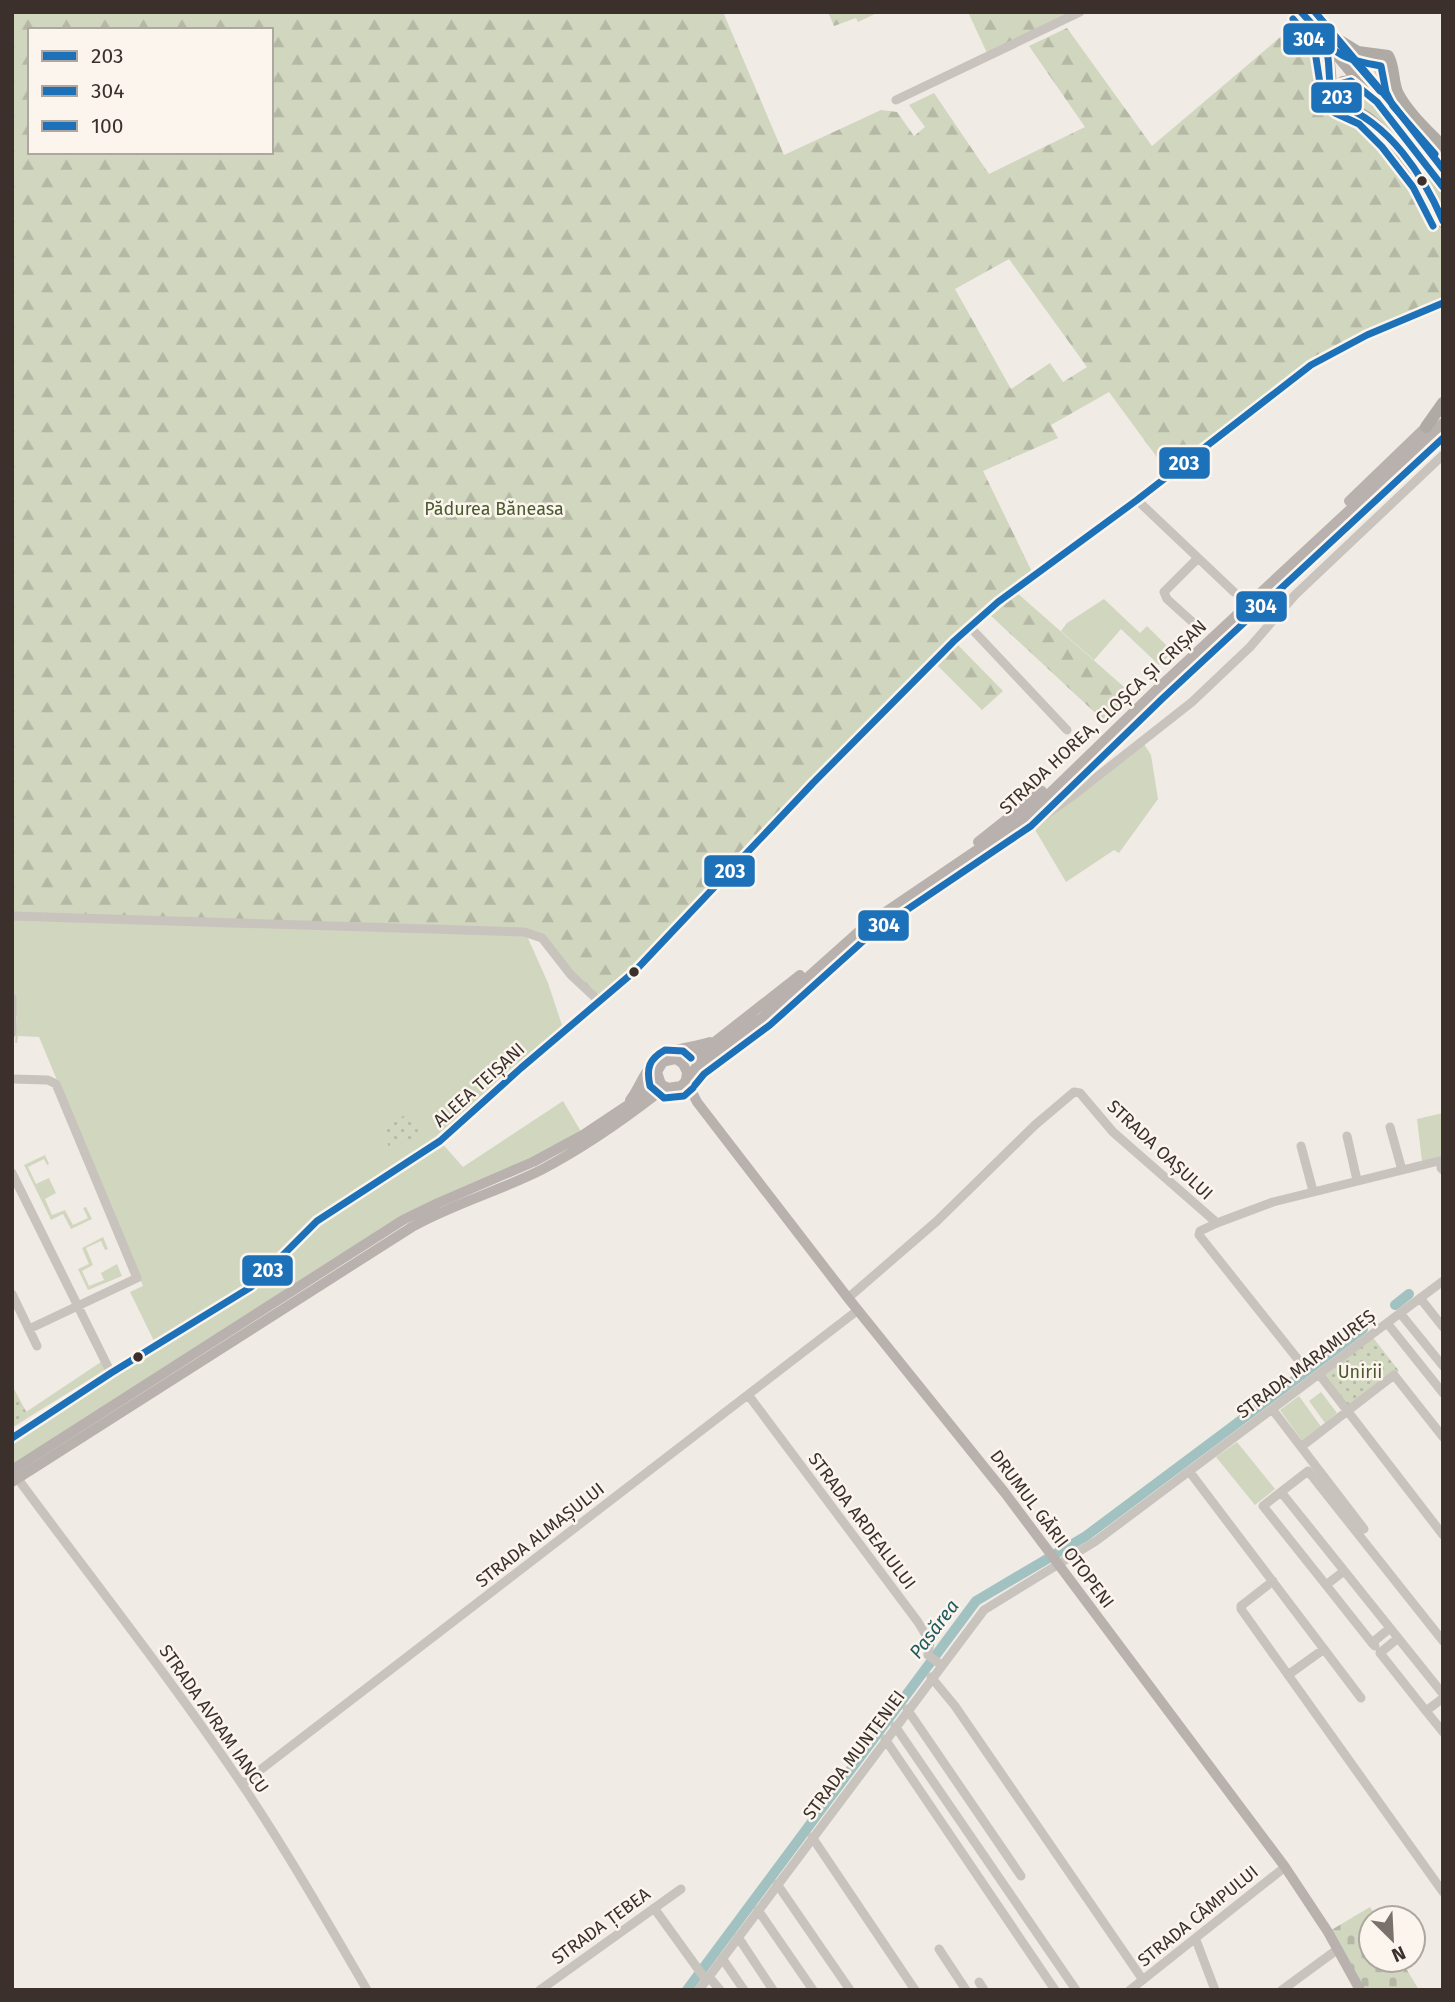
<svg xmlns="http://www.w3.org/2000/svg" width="1455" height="2002" font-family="'Fira Sans',sans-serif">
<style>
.grass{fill:#d1d6bf}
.forest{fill:url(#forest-firs);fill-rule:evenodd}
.cemetery{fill:url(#cemetery-stones)}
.park{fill:url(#park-dots)}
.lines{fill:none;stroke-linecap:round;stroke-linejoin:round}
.river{stroke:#a1c2c1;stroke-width:10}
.minor{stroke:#c9c3be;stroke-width:9}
.major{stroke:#b8b1ad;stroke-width:10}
.highway{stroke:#afaaa4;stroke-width:12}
.bus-1-casing{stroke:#fbf5ee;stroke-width:12}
.bus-2-casing{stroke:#fbf5ee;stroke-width:12}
.bus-3-casing{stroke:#fbf5ee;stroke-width:12}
.bus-1{stroke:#1d71b8;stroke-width:7}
.bus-2{stroke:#1d71b8;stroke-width:7}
.bus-3{stroke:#1d71b8;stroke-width:7}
.bus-dot{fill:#3b302b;stroke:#fbf5ee;stroke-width:2.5}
.labels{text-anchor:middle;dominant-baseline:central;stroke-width:5;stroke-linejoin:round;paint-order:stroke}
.park-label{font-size:18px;fill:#4a5a2e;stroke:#fbf5ee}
.street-label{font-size:18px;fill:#3b302b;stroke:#fbf5ee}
.water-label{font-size:19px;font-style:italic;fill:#1f5a5e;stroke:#fbf5ee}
.line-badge{stroke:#fbf5ee;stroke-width:2.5}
.badge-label{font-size:19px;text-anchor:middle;font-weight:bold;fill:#fff}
</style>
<defs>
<pattern id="forest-firs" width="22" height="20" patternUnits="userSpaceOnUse" patternTransform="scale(1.75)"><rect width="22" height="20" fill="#d1d6bf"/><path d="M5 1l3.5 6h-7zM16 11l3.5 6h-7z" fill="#b4b8a4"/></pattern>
<pattern id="cemetery-stones" width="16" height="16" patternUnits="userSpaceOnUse" patternTransform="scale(1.75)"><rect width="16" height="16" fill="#d1d6bf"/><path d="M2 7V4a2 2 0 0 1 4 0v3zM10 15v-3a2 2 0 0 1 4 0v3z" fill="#b4b8a4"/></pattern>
<pattern id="park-dots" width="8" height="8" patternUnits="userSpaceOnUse" patternTransform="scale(1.75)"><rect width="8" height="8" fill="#d1d6bf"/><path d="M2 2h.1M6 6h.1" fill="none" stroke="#b4b8a4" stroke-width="1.8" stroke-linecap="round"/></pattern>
</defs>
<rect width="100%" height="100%" fill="#f0ebe5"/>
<path class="grass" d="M 1385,58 L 1395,86 L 1443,147 L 1443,170 L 1384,96 L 1372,66 L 1376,60 Z
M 1351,81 L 1443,187 L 1443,222 L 1340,105 L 1337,87 Z
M 1104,599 L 1140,633 L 1147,626 L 1173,652 L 1159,665 L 1121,629 L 1094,660 L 1061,631 L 1067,623 Z
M 1144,744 L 1151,755 L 1158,799 L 1119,853 L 1114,850 L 1066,882 L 1034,828 Z
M 12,916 L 527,936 L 548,983 L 564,1031 L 440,1141 L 463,1167 L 563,1101 L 583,1135 L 438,1203 L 12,1470 L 12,1436 L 243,1292 L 254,1278 L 154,1341 L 130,1292 L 143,1286 L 39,1037 L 18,1036 L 17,1043 L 15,1043 L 17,1016 L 13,1017 L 12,1033 Z
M 1443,1113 L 1443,1156 L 1422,1161 L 1417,1119 Z
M 45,1155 L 49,1164 L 47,1165 L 44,1159 L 28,1167 L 36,1184 L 49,1178 L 56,1193 L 45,1199 L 52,1215 L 65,1210 L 73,1225 L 88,1218 L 83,1208 L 86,1207 L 92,1219 L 71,1229 L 63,1214 L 51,1220 L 24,1165 Z
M 103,1237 L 108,1249 L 105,1250 L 101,1241 L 86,1248 L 93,1265 L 82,1271 L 89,1286 L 104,1280 L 101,1273 L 117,1264 L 122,1276 L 88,1290 L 78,1269 L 89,1264 L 82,1248 Z
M 101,1362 L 105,1370 L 29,1417 L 26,1412 Z
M 1321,1392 L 1337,1413 L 1325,1423 L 1309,1401 Z
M 1299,1396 L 1322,1428 L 1303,1442 L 1280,1410 Z
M 1237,1442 L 1275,1489 L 1255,1505 L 1216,1457 Z"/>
<path class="forest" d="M 12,12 L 723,12 L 784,155 L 881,110 L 897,112 L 914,136 L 925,127 L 909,105 L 934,93 L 989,174 L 1085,127 L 1029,46 L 1067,28 L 1152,146 L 1304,17 L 1324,40 L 1329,89 L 1375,125 L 1443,222 L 1443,303 L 1326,355 L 1170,475 L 1109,392 L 1051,425 L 1058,438 L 983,471 L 1034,576 L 998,602 L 600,1002 L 538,935 L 12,916 ZM 30,30 L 271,30 L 271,152 L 30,152 ZM 1009,259 L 1087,367 L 1063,382 L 1050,363 L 1011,389 L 955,289 Z
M 828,12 L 879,12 L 858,22 L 856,18 L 834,26 Z
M 968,12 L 1074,12 L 987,53 Z
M 1016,592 L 1132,694 L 1104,721 L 988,613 Z
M 955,642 L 1003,691 L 982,710 L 935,663 Z"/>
<path class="cemetery" d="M 1370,1907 L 1377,1918 L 1371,1918 L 1371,1960 L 1401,1960 L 1419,1990 L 1360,1990 L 1328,1932 Z"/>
<path class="park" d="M 410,1113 L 420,1135 L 390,1149 L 380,1127 Z
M 1371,1335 L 1399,1371 L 1348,1412 L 1319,1374 Z
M 12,1385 L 29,1417 L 15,1426 L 12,1426 Z"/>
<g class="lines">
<path class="river" d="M 1395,1305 L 1409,1294
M 687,1990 L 976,1601 L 1086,1536 L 1363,1329"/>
<path class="minor" d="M 896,100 L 1080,12
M 1137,500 L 1234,592
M 969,626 L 1067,730
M 1198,627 L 1167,599 L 1164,592 L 1198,558
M 12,916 L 524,932 L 542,938 L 571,975 L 600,1002
M 12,998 L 12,1033
M 12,1079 L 48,1080 L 56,1084 L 137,1278 L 29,1329
M 686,1080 L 703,1072 L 783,1012 L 858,944 L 885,923 L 986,857 L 1075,794 L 1192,702 L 1250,647 L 1295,595 L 1443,455
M 1390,1127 L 1402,1170
M 1347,1136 L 1357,1180
M 1301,1146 L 1313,1191
M 1441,1168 L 1443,1170
M 12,1173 L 111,1373
M 1217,1223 L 1200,1231 L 1199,1235 L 1304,1367
M 12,1294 L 37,1346
M 848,1298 L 937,1221 L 1035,1125 L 1074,1092 L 1080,1093 L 1113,1132 L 1217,1223 L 1273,1202 L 1443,1160
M 1420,1298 L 1443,1327
M 1400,1313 L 1443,1366
M 1387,1323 L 1443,1393
M 1319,1374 L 1443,1535
M 749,1396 L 918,1622 L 930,1642 L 928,1655 L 941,1665
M 1272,1409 L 1364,1529
M 12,1438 L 111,1373 L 251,1287 L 317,1221 L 440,1141 L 521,1068 L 635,971 L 813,783 L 954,641 L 998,602 L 1137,500 L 1311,365 L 1367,335 L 1443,303
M 1301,1447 L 1394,1375 L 1443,1437
M 1189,1471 L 1361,1698
M 18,1479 C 91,1578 168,1675 237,1777 C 284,1846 325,1918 367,1990
M 1281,1492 L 1443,1694
M 1344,1571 L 1326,1585 L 1372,1643
M 1273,1581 L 1241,1606 L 1241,1609 L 1443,1892
M 1326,1585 L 1263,1506 L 1308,1471 L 1443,1641
M 1398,1638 L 1380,1653 L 1426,1711
M 1375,1646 L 1372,1643 L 1390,1628
M 1288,1675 L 1324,1649
M 931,1677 L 955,1706 L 1143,1980
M 1443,1698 L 1426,1711 L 1443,1732
M 907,1709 L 1021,1876
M 895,1726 L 1076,1990
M 885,1739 L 1055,1990
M 242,1784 L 858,1310
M 812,1837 L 915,1990
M 777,1884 L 850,1990
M 654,1908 L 706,1980
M 758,1910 L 813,1990
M 738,1937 L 773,1990
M 1196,1940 L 1215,1990
M 939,1949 L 966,1990
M 722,1958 L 744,1990
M 709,1977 L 720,1990
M 979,1982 L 984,1990
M 540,1990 L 681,1889
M 699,1990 L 984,1610 L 1096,1541 L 1443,1281
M 1130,1990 L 1285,1867
M 1282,1990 L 1338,1949"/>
<path class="major" d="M 1349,501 L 1431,422
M 978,842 L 1042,791
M 676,1059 L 691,1057 L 703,1051 L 800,975
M 630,1100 C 638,1090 642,1077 650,1067 C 663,1047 689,1049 710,1042
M 12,1470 L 403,1220 L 438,1203 L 533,1162 L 583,1135 L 643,1095 L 657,1072
M 12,1482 L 412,1227 C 453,1204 499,1191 541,1170 C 581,1149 619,1123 654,1096 L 668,1088
M 1360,1990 L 1328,1932 L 1285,1867 L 1005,1493 L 848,1298 L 697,1102 L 686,1080 L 687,1072 L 683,1064 L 676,1059 L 663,1062 L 657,1072 L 661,1084 L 668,1088 L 681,1086 L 684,1083 L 686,1080 L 697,1066 L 763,1017 L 865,926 L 1024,818 L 1156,690 L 1443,423"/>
<path class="highway" d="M 1301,12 L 1386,113 L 1443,187
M 1312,12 L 1326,30
M 1332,36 L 1358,52 L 1388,56 C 1395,68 1392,82 1398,94 C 1408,113 1428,131 1443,147
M 1324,40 L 1329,62 L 1332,97 C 1341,109 1358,109 1369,119 C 1396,141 1431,190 1443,222
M 1345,51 L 1443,170
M 1336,98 L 1335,90 L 1343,82 L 1351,81 L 1362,89
M 1426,427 L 1443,403"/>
<defs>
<path id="bus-1" d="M 1301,12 C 1310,22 1321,32 1325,44 C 1332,63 1326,83 1334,101
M 1322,24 L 1380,91
M 1443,187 L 1377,102 L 1351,81 L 1340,84 L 1335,93 L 1340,105 C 1389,123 1423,175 1443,221
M 12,1438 L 111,1373 L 251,1287 L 317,1221 L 440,1141 L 521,1068 L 635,971 L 813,783 L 954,641 L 998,602 L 1137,500 L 1311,365 L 1367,335 L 1443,303"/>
<path id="bus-2" d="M 1293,19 L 1314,45 L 1323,103 L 1335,113 L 1359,124 L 1382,147 L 1413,187 L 1433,226
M 1312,29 C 1336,56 1346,60 1381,66 L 1386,92 L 1393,106 L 1435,154
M 691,1058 L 683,1051 L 665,1050 C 649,1059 646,1068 650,1086 L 664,1098 L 684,1096 L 693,1088
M 695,1085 L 704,1074 L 770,1025 L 871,934 L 1031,826 L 1163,698 L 1443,438"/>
<path id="bus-3" d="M 1315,12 L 1394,106 L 1443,169"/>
</defs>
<use href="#bus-1" class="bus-1-casing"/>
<use href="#bus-2" class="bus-2-casing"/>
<use href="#bus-3" class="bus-3-casing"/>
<use href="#bus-1" class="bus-1"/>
<use href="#bus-2" class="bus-2"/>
<use href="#bus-3" class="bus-3"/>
</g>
<g class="bus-dot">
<circle cx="1422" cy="181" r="6"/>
<circle cx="634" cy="972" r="6"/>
<circle cx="138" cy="1357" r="6"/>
</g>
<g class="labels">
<g class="park-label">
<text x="494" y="509">Pădurea Băneasa</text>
<text x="1360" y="1372">Unirii</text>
</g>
<g class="street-label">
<text transform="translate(1103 717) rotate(-43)">STRADA HOREA, CLOȘCA ȘI CRIȘAN</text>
<text transform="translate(479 1085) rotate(-42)">ALEEA TEIȘANI</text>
<text transform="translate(1160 1150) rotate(43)">STRADA OAȘULUI</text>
<text transform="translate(1306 1364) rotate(-37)">STRADA MARAMUREȘ</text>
<text transform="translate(862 1521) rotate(53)">STRADA ARDEALULUI</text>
<text transform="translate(1052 1529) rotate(53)">DRUMUL GĂRII OTOPENI</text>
<text transform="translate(540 1535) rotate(-38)">STRADA ALMAȘULUI</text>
<text transform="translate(214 1719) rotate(55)">STRADA AVRAM IANCU</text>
<text transform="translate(854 1755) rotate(-53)">STRADA MUNTENIEI</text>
<text transform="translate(1198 1916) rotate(-39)">STRADA CÂMPULUI</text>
<text transform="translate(601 1926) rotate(-36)">STRADA ȚEBEA</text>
</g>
<g class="water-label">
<text transform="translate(934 1629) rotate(-53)">Pasărea</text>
</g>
</g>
<g class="line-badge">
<rect x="1282" y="22" width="54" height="34" rx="7" fill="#1d71b8"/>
<rect x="1310" y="81" width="53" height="33" rx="7" fill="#1d71b8"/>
<rect x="1158" y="446" width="53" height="34" rx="7" fill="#1d71b8"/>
<rect x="1235" y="590" width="53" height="33" rx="7" fill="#1d71b8"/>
<rect x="703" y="854" width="53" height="34" rx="7" fill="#1d71b8"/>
<rect x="857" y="909" width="53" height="33" rx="7" fill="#1d71b8"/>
<rect x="241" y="1254" width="53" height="33" rx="7" fill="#1d71b8"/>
</g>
<g class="badge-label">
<text x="1309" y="46">304</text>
<text x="1337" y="104">203</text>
<text x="1184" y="470">203</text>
<text x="1261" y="613">304</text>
<text x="730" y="878">203</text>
<text x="884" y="932">304</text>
<text x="268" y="1277">203</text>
</g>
<rect width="1455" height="2002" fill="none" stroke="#3b302b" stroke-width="28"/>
<rect x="28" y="28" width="245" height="126" fill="#fbf5ee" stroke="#aea6a0" stroke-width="2"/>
<rect x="42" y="51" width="35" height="10" fill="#1d71b8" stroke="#aea6a0" stroke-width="2"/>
<text x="91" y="63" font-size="21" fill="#3b302b">203</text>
<rect x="42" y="86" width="35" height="10" fill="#1d71b8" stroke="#aea6a0" stroke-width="2"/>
<text x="91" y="98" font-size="21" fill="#3b302b">304</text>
<rect x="42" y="121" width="35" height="10" fill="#1d71b8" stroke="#aea6a0" stroke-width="2"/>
<text x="91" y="133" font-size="21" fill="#3b302b">100</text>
<g transform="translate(1392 1939) rotate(156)"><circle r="33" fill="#fbf5ee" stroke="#aea6a0" stroke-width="2"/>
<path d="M0-5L12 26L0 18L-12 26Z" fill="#7a716c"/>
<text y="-10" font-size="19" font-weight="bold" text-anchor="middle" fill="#3b302b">N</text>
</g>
</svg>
